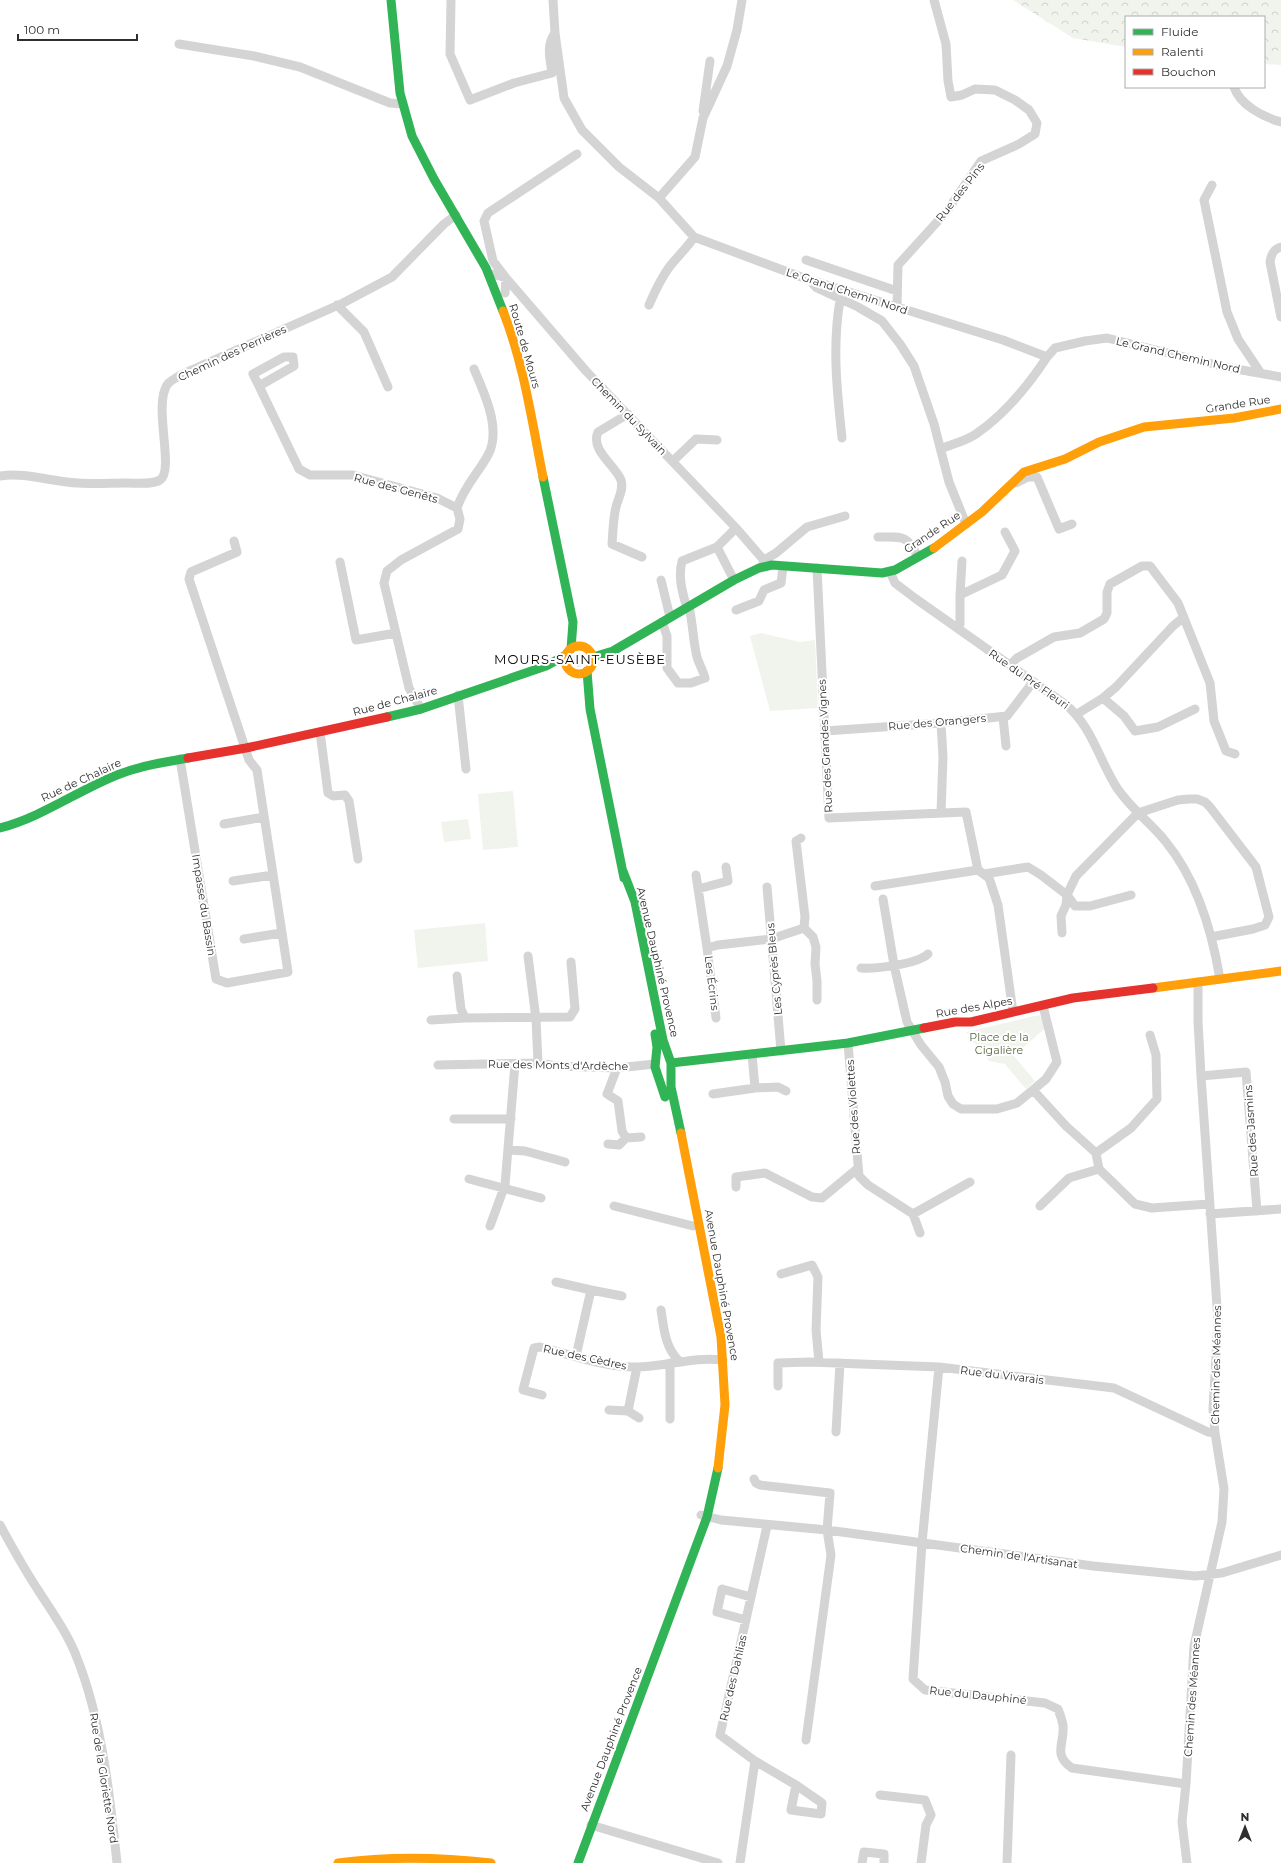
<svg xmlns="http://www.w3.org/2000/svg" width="1281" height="1863" font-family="Montserrat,sans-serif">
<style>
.grass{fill:url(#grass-dots)}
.forest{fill:url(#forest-crowns)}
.green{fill:#f1f4ed}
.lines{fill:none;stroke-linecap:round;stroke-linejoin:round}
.street{stroke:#d4d4d4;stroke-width:9}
.fast{stroke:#30b455;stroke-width:9}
.slow{stroke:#ff9f0a;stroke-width:9}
.jam{stroke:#e5322d;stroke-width:9}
.labels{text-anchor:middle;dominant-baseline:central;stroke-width:4;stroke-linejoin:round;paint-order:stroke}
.street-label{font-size:11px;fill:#2f2f2f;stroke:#fff}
.park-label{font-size:11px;fill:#556740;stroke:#fff}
.quarter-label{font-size:13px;letter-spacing:1px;fill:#000;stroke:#fff}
</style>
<defs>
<pattern id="grass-dots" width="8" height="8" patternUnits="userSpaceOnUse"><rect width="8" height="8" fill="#f1f4ed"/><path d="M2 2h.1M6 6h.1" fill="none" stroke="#cfd2cc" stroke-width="1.8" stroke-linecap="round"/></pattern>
<pattern id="forest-crowns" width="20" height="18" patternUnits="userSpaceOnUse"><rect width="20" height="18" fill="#f1f4ed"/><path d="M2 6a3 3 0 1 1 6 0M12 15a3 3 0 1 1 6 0" fill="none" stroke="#cfd2cc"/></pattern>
</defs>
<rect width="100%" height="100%" fill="#fff"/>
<path class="grass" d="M572 660a7 7 0 1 1 14 0a7 7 0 1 1-14 0Z"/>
<path class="forest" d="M 1013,0 L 1281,0 L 1281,65 L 1264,64 L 1264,17 L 1126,17 L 1126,47 L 1073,38 Z"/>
<path class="green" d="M 761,633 L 800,642 L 815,640 L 818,708 L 770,711 L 750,636 Z
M 513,791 L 518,847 L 483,850 L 478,794 Z
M 468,819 L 471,839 L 444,842 L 441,822 Z
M 485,923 L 488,961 L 418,968 L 414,930 Z
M 1039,1015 L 1043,1020 L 1044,1029 L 1014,1056 L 1035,1081 L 1026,1089 L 1005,1064 L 989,1061 L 966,1032 Z"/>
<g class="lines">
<path class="street" d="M 451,0 L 450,54 L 470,100 L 514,83 L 552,73 C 550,58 546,45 555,33
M 553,0 L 555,33 L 564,98 L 582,130 L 619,167 L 659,198 L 694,237 L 804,278 L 1003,340 L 1047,357 L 1055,348 L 1085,341 L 1107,338 L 1225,367 L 1281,377
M 179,44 L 254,56 L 300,67 L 390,103 L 402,104
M 1234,87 C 1240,105 1263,117 1281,122
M 703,111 L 710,61
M 1212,185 L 1204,200 L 1227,312 L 1238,339 L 1260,372
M 659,198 L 695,157 L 703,118 L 727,66 L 737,30 L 742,0
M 1281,247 C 1273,249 1271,255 1270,262 L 1281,317
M 806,260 L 897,291
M 489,275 L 493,274 L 506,278 L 586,371 L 736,528 L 762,558 L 766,566
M 813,284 L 817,288 L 858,307 L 882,321 L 900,344 L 914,366 L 934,424 L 949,482 L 966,524
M 505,293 L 506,278 L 493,261 L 484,221 L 488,213 L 577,154
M 840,300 C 832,347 837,391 842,438
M 337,305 L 364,332 L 388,387
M 649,305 C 655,291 661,278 670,266 C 678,256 687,248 694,237
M 897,308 L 898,265 L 947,211 L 981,161 L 1019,144 L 1035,134 L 1037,123 L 1029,110 L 1015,100 L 995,90 L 975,89 L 962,95 L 951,97 L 948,81 L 946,44 L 934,0
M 259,386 L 253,374 L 284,357 L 293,357 L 294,366 L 259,386 L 299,469 L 310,475 L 353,475 L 437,498 L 457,508 L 460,519 L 458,529 L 401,560 L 387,571 L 384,583 L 409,688 L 421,709
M 628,414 L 598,432 C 590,450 615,465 621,480 C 624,490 618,498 616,507 C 613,519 613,532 612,544 L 642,557
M 941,449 C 952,444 966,441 976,434 C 1005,414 1028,386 1047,357
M 673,461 L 696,439 L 717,440
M 0,476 C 27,472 51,482 78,483 C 94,484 111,483 127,483 C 137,483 151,485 160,480 C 175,470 153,407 167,385 C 170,380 181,375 187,372 L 343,303 L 392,277 L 444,224 L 456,215
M 1016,483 L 1028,477 L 1037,477 L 1059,529 L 1072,524
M 457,508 C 465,485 477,475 488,455 C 502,429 484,393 474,369
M 878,537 C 902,537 907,534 918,557
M 764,560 L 776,553 L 807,527 L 845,516
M 340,562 L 356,640 L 396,633
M 817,568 L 829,818 L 966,812 L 978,870 L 989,878 L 998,905 L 1013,1012
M 890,572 L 895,583 L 916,599 L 1065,704 C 1092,726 1099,760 1117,788 C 1131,809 1151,823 1166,842 C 1197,880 1212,931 1220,979
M 661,580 L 670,617
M 734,580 L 717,547 L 736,528
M 960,595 L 962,561
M 687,608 C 682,592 678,577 682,561 L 717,547
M 736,610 L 759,601 L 764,590 L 781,583 L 783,567
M 662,622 L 667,636 L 667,668 L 678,683 L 691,683 L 705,678 C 703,670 699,664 697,657 C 693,641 693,624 689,607
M 958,628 L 960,624 L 960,595 L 1002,575 L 1015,551 L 1005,532
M 1010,665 L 1017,658 L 1054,637 L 1080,633 L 1104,619 L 1107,613 L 1107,592 L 1110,584 L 1142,566 L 1150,566 L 1178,603 L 1210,683 L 1214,721 L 1226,751 L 1235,754
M 458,695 L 466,769
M 1103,698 L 1124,716 L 1135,731 L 1158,727 L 1195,709
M 1077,714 L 1103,698 L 1116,687 L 1173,626 L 1184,617
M 1003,717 L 1006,746
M 941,723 L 943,757 L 941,813
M 825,731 L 941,723 L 1007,716 L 1033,682
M 320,732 L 328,793 L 333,796 L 345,795 L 349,801 L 358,859
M 180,759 L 216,979 L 227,983 L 288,972 L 257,770 L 249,760 L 189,579 L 191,572 L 237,552 L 234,541
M 224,824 L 264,817
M 984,874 L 1028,867 L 1041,875 L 1067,895 L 1076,876 L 1138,813 L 1178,800 L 1189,799 L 1197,799 L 1205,802 L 1210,807 L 1256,867 L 1269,917 L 1265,925 L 1253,929 L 1211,937
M 696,875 L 707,948
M 233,881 L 273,875
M 875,886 L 978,870
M 767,887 L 781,1051
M 698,889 L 728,881 L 726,867
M 883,899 L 894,965 L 907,1022 L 921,1045 L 939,1067 L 945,1082 L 948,1096 L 953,1104 L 961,1109 L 997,1109 L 1017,1103 L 1033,1090 L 1066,1126 L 1096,1153 L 1099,1169 L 1135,1204 L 1152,1208 L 1209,1204
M 804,928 L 813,937 L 816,947 L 815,964 L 817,981 L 817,1000
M 1062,933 L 1061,916 L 1066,905 L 1067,895 L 1075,906 L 1090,906 L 1131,895
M 244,939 L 281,933
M 528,956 L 536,1019 L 538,1063
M 861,968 C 877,969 917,964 928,954
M 457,976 L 461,1009 L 465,1018 L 570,1017 L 575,1009 L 571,962
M 716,1018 L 707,948 L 718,945 L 771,939 L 804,928 L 805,917 L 796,841 L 801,838
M 431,1020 L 465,1018
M 848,1043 L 859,1176 L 868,1185 L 913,1214 L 970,1182
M 752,1054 L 755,1088 L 778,1087 L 786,1091
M 438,1065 L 538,1063 L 557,1066 L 617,1068 L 655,1064
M 617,1068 L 607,1094 L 618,1101 L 622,1131 L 626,1138
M 1201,1076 L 1246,1072 L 1257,1211
M 1033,1090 L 1046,1079 L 1057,1062 L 1043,1006
M 713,1094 L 755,1088
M 454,1119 L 511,1119
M 608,1144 L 619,1145 L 626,1138 L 641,1137
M 508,1150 L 525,1151 L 565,1162
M 1096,1153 L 1131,1128 L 1157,1099 L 1156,1055 L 1150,1035
M 469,1179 L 541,1198
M 736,1187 L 736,1177 L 765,1173 L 812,1197 L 822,1198 L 857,1169
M 614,1206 L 693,1226
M 1040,1206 L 1069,1178 L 1099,1169
M 913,1214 L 920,1233
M 1210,1214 L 1281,1209
M 490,1226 L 505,1185 L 515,1064
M 781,1274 L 812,1265 L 818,1277 L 816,1330 L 819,1362
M 556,1282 L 591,1290 L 576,1356
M 591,1290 L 622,1296
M 661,1310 C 664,1330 665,1347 679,1361
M 670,1363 L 670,1419
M 939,1367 L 922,1543 L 913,1679 L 925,1690 L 1045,1703 L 1058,1709 C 1060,1714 1062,1720 1063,1725 C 1065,1744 1052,1754 1072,1768 L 1186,1784
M 778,1386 L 778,1363 L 809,1362 L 939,1367 L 1114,1388 L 1208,1432 L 1215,1433
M 542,1395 L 523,1390 L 534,1348 L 540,1347 C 569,1354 607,1368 636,1367 C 665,1367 694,1356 723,1360
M 609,1410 L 628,1411 L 639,1418
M 628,1411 L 637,1367
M 836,1432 L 840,1363
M 754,1479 L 756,1483 L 760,1485 L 830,1493 L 827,1530 L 831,1555 L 806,1740
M 701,1515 L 721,1520 L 827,1530 L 1093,1566 L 1195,1576 L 1222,1573 L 1281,1555
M 0,1525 C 12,1547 24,1569 38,1590 C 52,1612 68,1634 77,1658 C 102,1721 110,1796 117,1863
M 746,1620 L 717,1612 L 722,1589 L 751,1597
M 755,1761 L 796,1785 L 822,1803 L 821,1814 L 791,1810 L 796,1785
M 880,1795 L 925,1800 L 931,1815 L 926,1825 L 921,1863
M 591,1825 L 718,1863
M 740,1863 L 755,1761 L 720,1735 L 767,1526
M 862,1863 L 864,1852 L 884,1854 L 884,1863
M 1007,1863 L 1011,1755
M 1187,1863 L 1182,1822 L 1186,1784 L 1194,1646 L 1222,1522 L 1224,1489 L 1215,1433 L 1213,1409 L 1218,1321 L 1201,1076 L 1198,1021 L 1198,982"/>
<path class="fast" d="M 391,0 L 400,93 L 412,136 L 434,179 L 486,268 L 503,311
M 543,477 L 573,622 L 571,649
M 593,657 L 613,651 L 734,580 L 759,568 L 772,565 L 882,573 L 895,570 L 934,548
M 587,671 L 590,709 L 624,878
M 387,717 L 421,709 L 546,666 L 566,655
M 0,828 C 42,817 77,791 117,775 C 140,766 164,762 188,758
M 623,871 L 635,902 L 663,1040 L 671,1063 L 671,1087 L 681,1133
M 655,1034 L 657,1047 L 655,1067 L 665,1097
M 671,1063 L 848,1043 L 924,1028
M 578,1863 L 707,1517 L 718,1468"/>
<path class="slow" d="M 503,311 C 524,364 532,422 543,477
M 934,548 L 982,512 L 1024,472 L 1065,459 L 1099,442 L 1144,427 L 1234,418 L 1281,409
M565 660a14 14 0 1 1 28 0a14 14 0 1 1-28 0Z
M 1153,988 L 1281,971
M 681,1133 L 721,1337 L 725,1405 L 718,1468
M 338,1863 C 389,1856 440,1857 491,1863"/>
<path class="jam" d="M 188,758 L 246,748 L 387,717
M 924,1028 L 955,1022 L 971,1022 L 1073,998 L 1153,988"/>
</g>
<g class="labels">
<g class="street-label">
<text transform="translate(960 192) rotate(-52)">Rue des Pins</text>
<text transform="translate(847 291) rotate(18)">Le Grand Chemin Nord</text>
<text transform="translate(525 346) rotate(74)">Route de Mours</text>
<text transform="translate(232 353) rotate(-25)">Chemin des Perrières</text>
<text transform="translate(1178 355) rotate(13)">Le Grand Chemin Nord</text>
<text transform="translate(1238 404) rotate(-9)">Grande Rue</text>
<text transform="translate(629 416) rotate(46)">Chemin du Sylvain</text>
<text transform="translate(396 488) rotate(15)">Rue des Genêts</text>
<text transform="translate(932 532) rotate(-34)">Grande Rue</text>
<text transform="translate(1029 679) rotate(35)">Rue du Pré Fleuri</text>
<text transform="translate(395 701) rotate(-15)">Rue de Chalaire</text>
<text transform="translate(937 722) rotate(-5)">Rue des Orangers</text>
<text transform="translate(825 746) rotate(-93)">Rue des Grandes Vignes</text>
<text transform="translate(81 780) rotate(-25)">Rue de Chalaire</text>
<text transform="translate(204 905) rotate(81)">Impasse du Bassin</text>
<text transform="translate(658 962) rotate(77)">Avenue Dauphiné Provence</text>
<text transform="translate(774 969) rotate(-95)">Les Cyprès Bleus</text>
<text transform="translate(712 983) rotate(83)">Les Écrins</text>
<text transform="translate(974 1007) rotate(-10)">Rue des Alpes</text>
<text transform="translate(558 1065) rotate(1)">Rue des Monts d'Ardèche</text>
<text transform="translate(853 1107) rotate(-94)">Rue des Violettes</text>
<text transform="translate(1251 1131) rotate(-94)">Rue des Jasmins</text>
<text transform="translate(722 1285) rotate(80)">Avenue Dauphiné Provence</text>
<text transform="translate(585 1357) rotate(12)">Rue des Cèdres</text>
<text transform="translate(1216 1365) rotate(-89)">Chemin des Méannes</text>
<text transform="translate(1002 1375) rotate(7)">Rue du Vivarais</text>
<text transform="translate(1019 1556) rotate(8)">Chemin de l'Artisanat</text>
<text transform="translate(733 1678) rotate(-77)">Rue des Dahlias</text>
<text transform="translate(978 1695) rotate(6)">Rue du Dauphiné</text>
<text transform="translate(1192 1697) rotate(-86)">Chemin des Méannes</text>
<text transform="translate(611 1739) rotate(-69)">Avenue Dauphiné Provence</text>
<text transform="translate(104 1778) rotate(81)">Rue de la Gloriette Nord</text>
</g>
<g class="park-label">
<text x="999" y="1037">Place de la<tspan x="999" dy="13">Cigalière</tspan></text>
</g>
<g class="quarter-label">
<text x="580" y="659">MOURS-SAINT-EUSÈBE</text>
</g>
</g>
<rect x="1125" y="16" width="140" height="72" fill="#ffffff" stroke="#acacac"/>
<rect x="1133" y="29" width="20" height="6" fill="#30b455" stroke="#acacac"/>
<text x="1161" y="36" font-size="12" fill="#2f2f2f">Fluide</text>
<rect x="1133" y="49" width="20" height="6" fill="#ff9f0a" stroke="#acacac"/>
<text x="1161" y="56" font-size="12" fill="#2f2f2f">Ralenti</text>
<rect x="1133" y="69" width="20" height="6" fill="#e5322d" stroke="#acacac"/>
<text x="1161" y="76" font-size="12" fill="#2f2f2f">Bouchon</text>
<g transform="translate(1245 1827)" stroke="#ffffff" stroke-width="3" paint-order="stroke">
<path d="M0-3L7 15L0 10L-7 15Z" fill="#2f2f2f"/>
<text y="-6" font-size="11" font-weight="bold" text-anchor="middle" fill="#2f2f2f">N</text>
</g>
<path d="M18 34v6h119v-6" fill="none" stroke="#2f2f2f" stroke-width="2"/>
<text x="24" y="34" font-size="12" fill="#2f2f2f" stroke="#ffffff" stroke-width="3" paint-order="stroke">100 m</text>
</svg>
